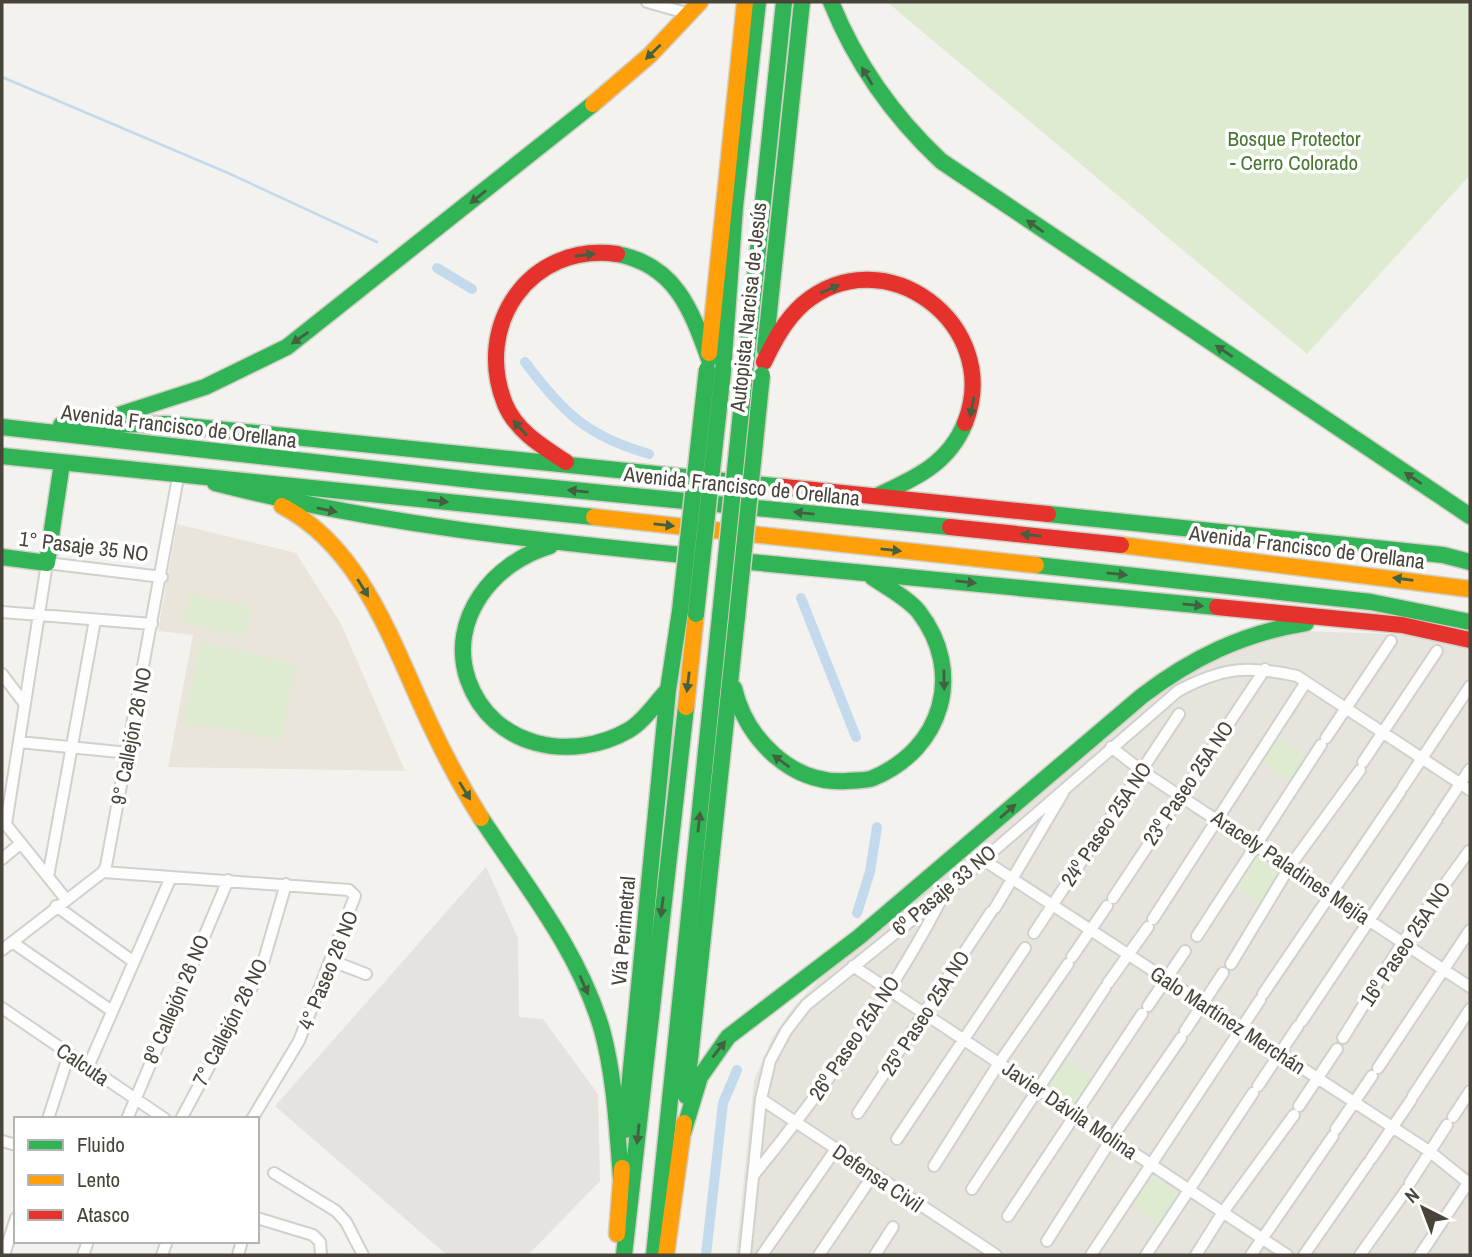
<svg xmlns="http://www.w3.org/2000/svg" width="1472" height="1257" font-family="'Archivo Narrow',sans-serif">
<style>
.residential{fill:#e7e4dd}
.industrial{fill:#e5e2df}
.education{fill:#e9e5db}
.green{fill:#dfebd1}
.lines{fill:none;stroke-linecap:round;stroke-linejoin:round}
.stream{stroke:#c3daed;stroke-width:2.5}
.canal{stroke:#c3daed;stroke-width:10}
.street-casing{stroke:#d1d0cc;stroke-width:14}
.fast-casing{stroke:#d2cfc6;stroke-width:19}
.slow-casing{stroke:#d2cfc6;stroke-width:19}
.jam-casing{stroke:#d2cfc6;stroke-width:19}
.street{stroke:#fdfdfd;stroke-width:10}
.fast{stroke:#30b455;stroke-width:16}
.slow{stroke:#ff9f0a;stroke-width:16}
.jam{stroke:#e5322d;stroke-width:16}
.fast-bridge-casing{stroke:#d4cebe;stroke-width:19;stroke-linecap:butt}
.fast-bridge{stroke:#30b455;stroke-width:16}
.oneway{fill:#436041}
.labels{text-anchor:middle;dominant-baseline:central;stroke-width:7;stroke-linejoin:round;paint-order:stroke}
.park-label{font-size:21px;fill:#487831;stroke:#fff}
.street-label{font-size:21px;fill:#49443a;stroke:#fff}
</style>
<rect width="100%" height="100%" fill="#f3f2ef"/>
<path class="residential" d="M 1304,631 L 1470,637 L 1470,1255 L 736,1255 L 754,1081 L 772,1038 L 792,1009 L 819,980 L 1165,689 L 1227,652 Z"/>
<path class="industrial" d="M 486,867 L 518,938 L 519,1017 L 543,1019 L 598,1094 L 600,1181 L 528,1255 L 447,1255 L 275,1106 Z"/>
<path class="education" d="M 177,524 L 296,553 L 341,624 L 405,771 L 168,767 L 193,635 L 158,631 Z"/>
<path class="green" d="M 887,2 L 1470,2 L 1470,175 L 1307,354 Z
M 191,594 L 251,607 L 245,636 L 183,623 Z
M 200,642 L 297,665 L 280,739 L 184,722 Z
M 1280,737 L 1309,758 L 1291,782 L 1262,761 Z
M 1254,853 L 1282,874 L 1262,906 L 1233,885 Z
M 1063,1059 L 1094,1079 L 1072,1110 L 1043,1090 Z
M 1149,1174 L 1179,1194 L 1159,1223 L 1130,1203 Z"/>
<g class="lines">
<path class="stream" d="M 2,77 L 228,173 L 377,242"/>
<path class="canal" d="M 437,268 L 472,289
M 525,362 C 563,413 587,436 649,454
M 801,598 L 856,737
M 857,913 L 870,872 L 877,827
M 706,1255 L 723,1103 L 737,1070"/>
<defs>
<path id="street" d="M 647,2 L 690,14
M 2,612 L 152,624
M 2,674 L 24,703
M 1326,738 L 1391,641
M 19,742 L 129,753
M 1111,747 L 1142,771 L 1470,987
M 1363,762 L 1437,651
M 1403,787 L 1470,686
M 1440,814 L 1470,769
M 3,821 L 65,898
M 6,824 L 47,563 L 162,577
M 2,859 L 21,843
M 982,859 L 1429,1151 L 1470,1184
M 103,872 L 349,890 L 355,896 L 299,1041 L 252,1119
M 48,877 L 95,620
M 1113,898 L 1265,669
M 56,906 L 134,962
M 995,908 L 1063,793
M 1153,919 L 1306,682
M 1034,933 L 1179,714
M 1197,936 L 1321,745
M 12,942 L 112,1011
M 2,950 L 103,872 L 106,866 L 179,472
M 1072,957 L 1107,906
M 332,961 L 366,974
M 1231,964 L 1290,866 L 1360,770
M 853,966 L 1287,1255
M 1108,983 L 1148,927
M 1263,994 L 1400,792
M 1148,1006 L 1185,951
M 2,1008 L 165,1119
M 1302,1021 L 1437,819
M 1185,1031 L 1223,973
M 1343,1038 L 1403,942 L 1469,851
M 1221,1059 L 1260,1000
M 88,1067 L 171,877
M 1378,1068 L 1470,930
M 1258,1086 L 1298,1026
M 1413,1096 L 1470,1009
M 761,1099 L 996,1255
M 1299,1106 L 1337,1049
M 858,1113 L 991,912
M 1453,1117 L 1470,1091
M 48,1119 L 69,1054
M 127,1119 L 228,880
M 181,1119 L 261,970 L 286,884
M 1336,1129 L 1372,1076
M 897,1139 L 1025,948
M 2,1141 L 16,1145
M 1371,1159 L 1411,1100
M 934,1166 L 999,1063 L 1068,964
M 274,1173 L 336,1211 L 346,1222 L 363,1255
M 753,1176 C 823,1090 891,997 942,898
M 1410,1183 L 1447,1125
M 972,1189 L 1105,988
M 1008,1216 L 1142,1014
M 257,1218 L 313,1235 L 320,1242 L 321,1255
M 1047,1241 L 1112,1138 L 1181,1038
M 4,1255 L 16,1218
M 83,1255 L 88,1241
M 162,1255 L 167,1241
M 238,1255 L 242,1241
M 745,1255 L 761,1099 L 770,1061 L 786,1031 L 806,1005 L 945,893 L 1178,691 C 1223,667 1248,665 1297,676 L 1470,790
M 762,1255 L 836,1149
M 819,1255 L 873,1175
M 875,1255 L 893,1227
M 1091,1255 L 1219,1062
M 1146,1255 L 1253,1093
M 1196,1255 L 1223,1212 L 1294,1115
M 1251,1255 L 1333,1136
M 1304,1255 L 1368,1163
M 1360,1255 L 1407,1189
M 1420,1255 L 1470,1180"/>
<path id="fast" d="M 831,2 C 856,64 892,115 941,161 L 1470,516
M 617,254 C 675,265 691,309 709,359
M 765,350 L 802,2
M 723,371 L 735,207 L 758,2
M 745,373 L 784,2
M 109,418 L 205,387 L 287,347 L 593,104
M 61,425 L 167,424 L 784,487
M 2,427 L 481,481 L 950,527
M 2,456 L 594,517
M 215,483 C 375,524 538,541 702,557
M 879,495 C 916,478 949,463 965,423
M 1048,514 L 1443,555 L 1470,562
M 550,546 C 494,562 447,619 468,680 C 492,748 572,763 629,730 C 643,722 655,704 666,692
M 2,557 L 47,563 L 62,463
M 730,560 L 1217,607
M 1036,565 L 1371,602 L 1470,622
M 734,688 C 746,739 792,785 847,781 C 855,780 866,781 873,778 C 943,749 965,672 919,612 C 908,598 886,587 872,577
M 481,818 C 526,886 579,951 602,1030 C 615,1078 617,1129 621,1178
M 686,1096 L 737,617
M 625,1130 L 668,690 L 680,611
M 683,1133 L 700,1077 L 728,1037 L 859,937 L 1142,696 C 1192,658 1243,633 1306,623
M 624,1255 L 686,707
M 654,1255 L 720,616"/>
<path id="slow" d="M 593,104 L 650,55 L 700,2
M 709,353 L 745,2
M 282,506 C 363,548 393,646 430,724 C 445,756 462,788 481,818
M 594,517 L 1036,565
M 1121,545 L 1470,589
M 686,707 L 696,614
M 617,1234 L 622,1168
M 666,1255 L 684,1123"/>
<path id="jam" d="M 764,362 C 774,341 785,320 803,304 C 884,235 1004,325 965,423
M 566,462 C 543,447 516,431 505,404 C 473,325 530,242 617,254
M 784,487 L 1048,514
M 950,527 L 1121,545
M 1217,607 L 1402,625 L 1470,640"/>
</defs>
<use href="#street" class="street-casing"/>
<use href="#fast" class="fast-casing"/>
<use href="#slow" class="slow-casing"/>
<use href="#jam" class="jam-casing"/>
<use href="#street" class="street"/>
<use href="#fast" class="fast"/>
<use href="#slow" class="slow"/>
<use href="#jam" class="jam"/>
<defs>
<path id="fast-bridge" d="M 680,611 L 707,369
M 696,614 L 723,371
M 720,616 L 745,373
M 737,617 L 762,375"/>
</defs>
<use href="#fast-bridge" class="fast-bridge-casing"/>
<use href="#fast-bridge" class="fast-bridge"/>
</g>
<defs><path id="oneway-solid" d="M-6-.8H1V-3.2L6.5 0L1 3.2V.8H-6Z" transform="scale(1.75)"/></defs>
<g class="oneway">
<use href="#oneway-solid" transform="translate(653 52) rotate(136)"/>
<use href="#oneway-solid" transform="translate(867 76) rotate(-121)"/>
<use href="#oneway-solid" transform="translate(478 197) rotate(141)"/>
<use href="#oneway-solid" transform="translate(1035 226) rotate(-145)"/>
<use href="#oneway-solid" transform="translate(585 255) rotate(-8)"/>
<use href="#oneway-solid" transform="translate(830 289) rotate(-23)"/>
<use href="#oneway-solid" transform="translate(300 338) rotate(145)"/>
<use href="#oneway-solid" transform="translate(1224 351) rotate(-146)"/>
<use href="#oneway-solid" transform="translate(972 407) rotate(101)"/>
<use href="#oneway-solid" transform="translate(520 428) rotate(-132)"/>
<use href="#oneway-solid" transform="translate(1413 478) rotate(-146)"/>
<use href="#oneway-solid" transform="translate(578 491) rotate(-174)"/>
<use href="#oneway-solid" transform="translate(438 501) rotate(6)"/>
<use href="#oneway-solid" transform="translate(327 510) rotate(12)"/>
<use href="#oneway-solid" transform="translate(804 513) rotate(-174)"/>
<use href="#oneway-solid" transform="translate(664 525) rotate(6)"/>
<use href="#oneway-solid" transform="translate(1031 535) rotate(-174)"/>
<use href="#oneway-solid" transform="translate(891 550) rotate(6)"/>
<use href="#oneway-solid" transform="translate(1117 574) rotate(6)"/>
<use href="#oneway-solid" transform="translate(1403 579) rotate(-172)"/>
<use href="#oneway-solid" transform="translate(966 582) rotate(6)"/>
<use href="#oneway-solid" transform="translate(363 588) rotate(58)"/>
<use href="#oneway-solid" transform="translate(1193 605) rotate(6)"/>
<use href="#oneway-solid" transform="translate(944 680) rotate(89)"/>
<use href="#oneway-solid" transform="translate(688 682) rotate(97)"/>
<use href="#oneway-solid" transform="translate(781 761) rotate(-144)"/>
<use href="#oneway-solid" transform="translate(465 791) rotate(58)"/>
<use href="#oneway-solid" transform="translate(1008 811) rotate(-41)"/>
<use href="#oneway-solid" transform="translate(699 822) rotate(-84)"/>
<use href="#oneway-solid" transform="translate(662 907) rotate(97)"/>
<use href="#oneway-solid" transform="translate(584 985) rotate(66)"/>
<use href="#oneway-solid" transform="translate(719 1049) rotate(-52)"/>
<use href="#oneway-solid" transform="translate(638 1134) rotate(96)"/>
</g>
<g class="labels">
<g class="park-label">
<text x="1294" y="138">Bosque Protector<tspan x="1294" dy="24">- Cerro Colorado</tspan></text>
</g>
<g class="street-label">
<text transform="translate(748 307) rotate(-84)">Autopista Narcisa de Jesús</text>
<text transform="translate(179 426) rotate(7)">Avenida Francisco de Orellana</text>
<text transform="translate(742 486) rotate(6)">Avenida Francisco de Orellana</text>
<text transform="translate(84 546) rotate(7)">1° Pasaje 35 NO</text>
<text transform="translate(1307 547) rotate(7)">Avenida Francisco de Orellana</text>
<text transform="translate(131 736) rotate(-79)">9° Callejón 26 NO</text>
<text transform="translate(1188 783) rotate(-56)">23º Paseo 25A NO</text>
<text transform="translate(1106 824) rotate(-56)">24º Paseo 25A NO</text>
<text transform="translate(1291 867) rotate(34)">Aracely Paladines Mejía</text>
<text transform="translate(944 890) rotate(-40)">6º Pasaje 33 NO</text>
<text transform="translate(623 931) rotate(-85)">Vía Perimetral</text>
<text transform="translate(1405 944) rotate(-56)">16º Paseo 25A NO</text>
<text transform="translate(328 970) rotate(-68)">4° Paseo 26 NO</text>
<text transform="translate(176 999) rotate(-67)">8º Callejón 26 NO</text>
<text transform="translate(925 1013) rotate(-57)">25º Paseo 25A NO</text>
<text transform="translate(1228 1020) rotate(33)">Galo Martínez Merchán</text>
<text transform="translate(230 1022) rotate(-63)">7° Callejón 26 NO</text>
<text transform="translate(854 1038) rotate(-56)">26º Paseo 25A NO</text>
<text transform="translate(83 1064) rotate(34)">Calcuta</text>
<text transform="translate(1070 1110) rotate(34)">Javier Dávila Molina</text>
<text transform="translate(878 1178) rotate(34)">Defensa Civil</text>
</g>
</g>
<rect width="1472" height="1257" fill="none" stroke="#49443a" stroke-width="7"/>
<rect x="14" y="1117" width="245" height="126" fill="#ffffff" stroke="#b6b4b0" stroke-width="2"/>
<rect x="28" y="1140" width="35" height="10" fill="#30b455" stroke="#b6b4b0" stroke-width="2"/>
<text x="77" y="1152" font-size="21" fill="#49443a">Fluido</text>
<rect x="28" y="1175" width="35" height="10" fill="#ff9f0a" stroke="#b6b4b0" stroke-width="2"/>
<text x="77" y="1187" font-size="21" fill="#49443a">Lento</text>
<rect x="28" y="1210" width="35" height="10" fill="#e5322d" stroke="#b6b4b0" stroke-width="2"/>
<text x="77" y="1222" font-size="21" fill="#49443a">Atasco</text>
<g transform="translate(1423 1208) rotate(318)" stroke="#ffffff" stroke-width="5" paint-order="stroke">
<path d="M0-5L12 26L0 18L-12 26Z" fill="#49443a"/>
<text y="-10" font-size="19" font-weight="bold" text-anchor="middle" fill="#49443a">N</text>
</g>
</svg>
